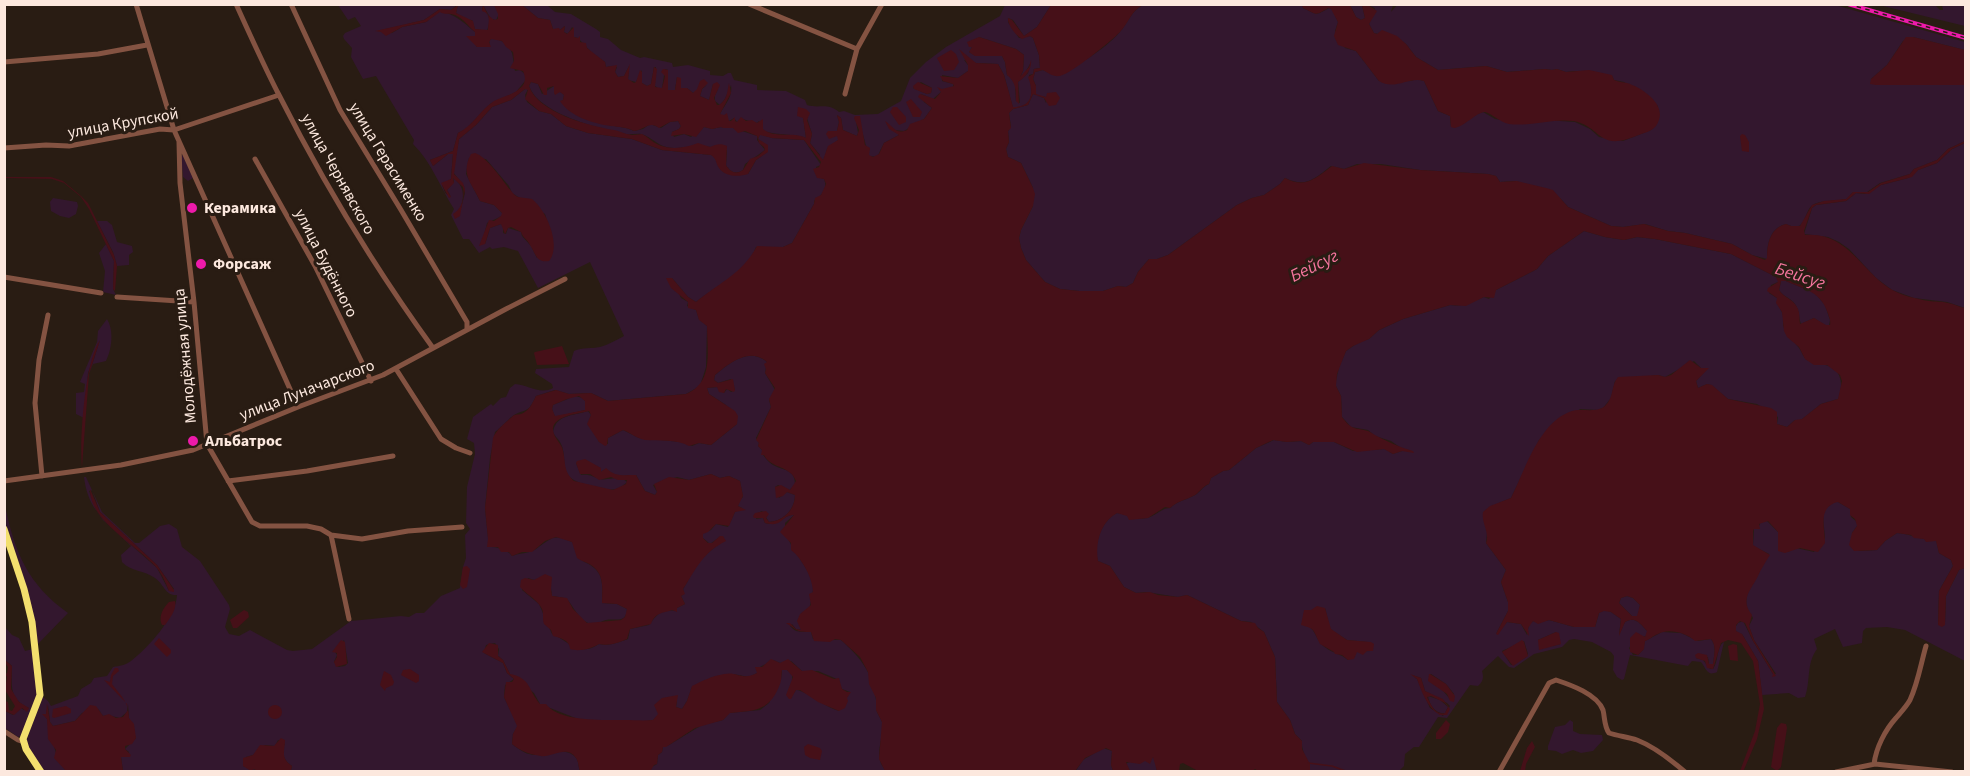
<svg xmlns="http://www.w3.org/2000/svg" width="1970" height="776" font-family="'Source Sans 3',sans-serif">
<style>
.green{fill:#33172e;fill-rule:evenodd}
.water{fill:#461018;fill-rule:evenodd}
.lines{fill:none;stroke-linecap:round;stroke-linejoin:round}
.stream{stroke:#461018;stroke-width:1.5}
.minor{stroke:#845342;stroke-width:5}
.major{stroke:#f3df6e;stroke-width:7}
.rail-casing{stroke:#ed1aaa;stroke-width:4}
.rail{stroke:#291c13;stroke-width:1.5;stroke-dasharray:4.5;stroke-linecap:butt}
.poi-dot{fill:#ed1aaa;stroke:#291c13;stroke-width:2}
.labels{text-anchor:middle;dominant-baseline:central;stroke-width:6;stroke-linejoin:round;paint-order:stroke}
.street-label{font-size:16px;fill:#fce8de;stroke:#291c13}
.poi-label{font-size:16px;font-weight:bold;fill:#fce8de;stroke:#291c13;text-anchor:start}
.water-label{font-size:18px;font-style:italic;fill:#f4759d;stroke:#291c13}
</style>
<rect width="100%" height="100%" fill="#291c13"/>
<path class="green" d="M 494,4 L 499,14 L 496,20 L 491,19 L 483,5 L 482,10 L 487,13 L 490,20 L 487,31 L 475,29 L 472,20 L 466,20 L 456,13 L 458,5 Z
M 1398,4 L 1835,5 L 1965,42 L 1965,50 L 1913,37 L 1903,41 L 1887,65 L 1871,79 L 1876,85 L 1965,85 L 1965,141 L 1948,149 L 1937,160 L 1914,169 L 1910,174 L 1880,183 L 1867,192 L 1853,192 L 1847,199 C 1837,201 1826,200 1817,203 C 1801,207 1810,235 1786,224 C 1770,228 1767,244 1767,259 L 1752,255 L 1732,244 L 1685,233 L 1668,231 L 1645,224 L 1623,227 L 1611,226 L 1568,207 L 1560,198 L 1516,181 L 1500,182 L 1496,176 L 1488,174 L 1420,170 L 1381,164 L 1357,164 L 1344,169 L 1331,166 C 1314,179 1306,188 1285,178 L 1280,184 L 1264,195 L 1252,198 L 1237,205 L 1168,255 L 1157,259 L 1149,259 L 1138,272 L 1133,283 L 1126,287 L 1118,286 L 1103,291 L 1079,291 L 1060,289 L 1045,282 L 1026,260 L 1021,248 L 1019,238 L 1021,230 L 1033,206 L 1033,188 L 1021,163 L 1008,157 L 1006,149 L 1009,142 L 1008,131 L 1011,127 L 1009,113 L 1013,109 L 1028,105 L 1033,94 L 1044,98 L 1046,103 L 1048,95 L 1046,97 L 1037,96 L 1035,92 L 1036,86 L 1033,79 L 1035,72 L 1043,70 C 1063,81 1069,69 1085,60 C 1098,52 1109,44 1119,33 C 1128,23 1131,11 1143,5 L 1302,5 L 1303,8 C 1317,14 1314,17 1329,8 L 1332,9 L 1338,22 L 1335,31 L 1345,48 L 1356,51 L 1379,81 L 1411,81 L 1416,79 L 1424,81 L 1438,111 L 1450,116 L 1451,127 C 1470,124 1471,115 1483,112 L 1495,119 L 1527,124 L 1546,120 L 1575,122 L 1590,129 L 1599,137 L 1623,141 L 1651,130 L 1658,120 L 1658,106 L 1624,82 L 1614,80 L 1612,76 L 1575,71 L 1566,72 L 1557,69 L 1552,70 L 1545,69 L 1507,72 L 1486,66 L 1438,70 L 1416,57 L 1406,44 L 1399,39 L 1374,33 L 1369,24 L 1375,8 L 1368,5 L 1393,5 L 1391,12 Z
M 338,5 L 457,5 L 451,10 L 440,9 L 424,20 L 378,31 L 392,33 L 402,27 L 426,22 L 440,11 C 456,15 463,22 475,32 L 475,36 L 470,36 L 477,47 L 490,46 L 489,40 L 494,38 C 514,45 512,53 515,71 L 520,70 L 525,74 L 525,81 L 516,92 L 490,104 L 466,129 L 458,133 L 453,151 L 430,160 L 433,166 L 448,154 L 453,154 L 451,179 L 442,185 L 445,193 L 451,197 L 447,190 L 454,182 L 453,178 C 465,186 465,198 459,211 L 460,212 L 465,193 L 464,186 L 453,172 L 459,139 L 476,125 L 492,107 L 511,100 L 525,89 L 528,89 L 525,95 L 527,102 L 539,111 L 551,114 L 566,126 L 588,133 L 632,139 L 662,150 L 711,155 L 715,157 L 723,172 L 748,174 L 756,160 L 767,152 L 764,143 L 758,139 L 760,134 L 772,138 L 804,140 L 821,165 L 816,167 L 821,178 L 824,179 C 828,189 822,195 814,201 L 814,204 L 792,243 L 783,247 L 756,247 C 749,271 714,287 696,302 L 688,297 L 672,278 L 681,298 L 688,302 L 687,306 L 696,310 L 699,319 L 707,326 L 706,367 L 700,386 L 686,394 L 608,401 L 591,393 L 569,394 L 555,390 L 536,396 C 528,413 528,408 514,415 C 508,419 502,427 495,432 L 490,458 L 485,508 L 489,547 C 497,547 507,549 512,556 C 519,553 529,554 536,549 C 551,539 553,533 572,542 C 576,547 576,553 581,559 C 584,563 589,563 593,567 C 605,576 602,590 602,603 L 617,604 L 627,609 C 626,624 616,618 606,620 C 599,622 595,626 588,623 C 577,619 574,605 566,599 C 562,597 557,597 552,596 L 551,589 L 551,577 L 534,580 L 528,578 L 522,590 L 539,604 L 552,634 C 569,641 578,658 599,644 C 610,646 616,643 628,639 L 630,629 L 649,625 C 656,616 661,608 676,611 L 677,608 L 685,604 L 681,596 L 684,594 L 683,589 C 689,580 693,569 700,561 C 708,551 717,549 721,536 L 710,544 L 703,538 L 703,533 L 711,530 L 716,524 L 728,527 L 735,512 L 742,508 L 738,506 L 739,500 L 743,497 L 740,481 L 729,476 L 720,478 L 711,474 L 689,480 L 677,477 L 653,485 L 657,492 L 655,495 L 645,491 L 636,475 C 624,475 615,479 606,469 L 601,472 L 600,468 C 590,464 588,459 576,463 L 581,475 C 591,474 592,477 600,479 C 609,481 618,474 627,482 C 624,485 620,488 616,489 C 605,492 574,484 568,475 C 562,466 566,454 561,444 C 559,439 555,437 553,432 C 556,414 574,416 588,411 L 591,415 C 586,430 594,428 599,442 L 608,444 L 608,438 L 623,430 L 639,438 L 682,442 L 692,446 L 699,443 L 711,445 L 737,424 L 726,405 L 709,394 L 707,388 L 717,387 L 724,393 L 727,389 L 731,392 L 735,390 L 731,379 L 718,383 L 714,380 L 715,375 C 728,364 749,346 767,362 L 765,373 L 775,390 L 769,400 L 771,407 L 756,438 L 759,443 L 758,446 L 762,450 L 762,454 C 765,457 769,463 773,465 C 784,471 795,469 795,484 L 790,490 L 778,485 L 775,487 L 779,498 L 787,492 L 795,495 C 795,510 783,521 769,522 L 762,511 L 758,513 L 756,519 L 763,518 L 765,523 C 778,526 783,515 794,515 L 785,523 C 784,548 815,569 813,590 C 812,603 806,617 802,630 L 796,629 L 792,624 L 790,626 C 797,634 801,631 811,632 L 813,639 L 841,640 C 861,658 873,673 876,700 C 877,703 876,706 876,709 C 877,714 881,718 882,722 C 885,739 871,758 887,771 L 645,771 L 657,764 L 658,755 L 662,752 L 663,747 L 669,745 L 702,725 L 723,720 L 729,713 L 760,710 L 769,703 L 781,679 L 782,670 L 787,670 L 792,674 L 792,683 L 788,691 L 792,696 L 796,690 C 807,691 825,707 839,711 L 850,692 L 842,689 L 837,679 L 818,671 L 802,671 L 791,661 L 780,663 L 773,660 L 760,667 L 757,673 L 749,677 L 733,674 L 717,676 L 692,687 L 687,701 L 682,709 L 676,707 L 677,701 L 653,720 L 646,721 L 598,721 L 578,719 L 540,704 L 534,693 L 510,674 L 503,660 L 498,656 L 499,649 L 495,643 L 486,645 L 484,653 L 503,663 L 507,673 L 514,679 L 505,685 L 504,697 L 518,726 L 513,734 L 512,744 C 516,747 524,753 529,754 C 543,759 565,744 576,758 C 579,761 578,767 580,771 L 282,771 L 291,770 L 292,766 C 284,761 280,752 285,744 L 278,740 L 275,746 L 265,745 L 253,755 L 246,757 L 243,766 L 259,771 L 123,771 L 121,757 L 127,757 L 129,752 L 125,749 L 136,738 L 129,718 L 128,704 L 127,712 L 120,718 L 107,715 L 103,716 L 98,709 L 82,713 L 75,721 L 53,726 L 50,722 L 48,705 L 46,714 L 44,714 L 47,719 L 51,741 L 54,746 L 58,761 L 66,771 L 43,771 L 27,747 L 26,742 L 42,696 L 48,701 L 51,706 L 78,696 L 81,689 L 91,683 L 94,678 L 107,676 L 113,667 C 119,666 126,665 131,661 C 148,648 176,617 177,595 C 165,596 164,584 155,578 C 144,570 131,572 122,562 L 121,555 L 131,546 C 108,523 88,512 84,477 L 86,477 L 102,512 L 135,543 L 139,543 L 160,526 L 169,524 L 177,529 L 182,547 L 200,561 L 229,605 L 230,609 L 225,627 L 229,634 L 239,636 L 250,630 L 287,650 L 293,651 L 312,649 L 351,621 L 401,616 L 409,617 L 416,613 L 424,613 L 441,596 L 460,588 L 463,567 L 466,558 L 465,535 L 470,529 L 466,523 L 467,487 L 475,454 L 474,443 L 467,439 L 473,417 L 491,404 L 493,406 L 501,398 L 506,397 L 510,388 L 515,384 C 528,385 540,395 553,388 L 552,384 L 535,373 L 536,369 L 569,367 L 574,351 C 583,347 591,349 600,347 C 608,345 616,340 624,336 L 590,262 L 538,288 L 518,251 L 504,247 L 492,249 L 490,247 L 479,253 L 469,239 L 463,239 L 451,215 L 454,209 C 440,187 432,163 413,144 L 414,140 L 376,76 L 363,79 L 351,57 L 352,48 L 344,39 L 343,36 L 345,33 L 361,26 L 355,17 L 348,20 ZM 469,158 L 486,159 L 509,186 L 512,193 L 545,214 L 551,234 L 537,258 L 531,246 L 522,236 L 521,232 L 508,228 L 506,234 L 503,233 L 503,226 L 501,224 L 490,228 L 485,244 L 480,244 L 484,236 L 487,223 L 502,216 L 502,213 L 494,205 L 480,201 L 466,174 ZM 92,490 L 100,512 L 157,565 L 174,589 L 169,591 L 157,568 L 103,520 L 97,512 L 89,491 ZM 344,640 L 348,663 L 345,666 L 338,667 L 334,662 L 337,655 L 334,650 Z
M 522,5 L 547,5 L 555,12 L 571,14 L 596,29 L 600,32 L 600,37 L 608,39 L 621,50 L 640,58 L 644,57 L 672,63 L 673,67 L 688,65 L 710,71 L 710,75 L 723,76 L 728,73 L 731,73 L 734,80 L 757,85 L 757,90 L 786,91 L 805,100 L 807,105 C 820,109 827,102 839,112 L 844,111 L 855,115 L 878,114 L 901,101 L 910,78 L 926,62 L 946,47 L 1000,16 L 1005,5 L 1051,5 L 1037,27 L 1024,36 L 1013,20 L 1008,18 L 1008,22 L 1019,38 L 1030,36 L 1033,38 L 1039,55 L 1040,68 L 1034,69 L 1033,74 L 1029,75 C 1033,92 1035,106 1013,108 L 1004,75 L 998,64 L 976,63 L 964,60 L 968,65 L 968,71 L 958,78 L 942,75 L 942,81 L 953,84 L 953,88 L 941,92 L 933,99 L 921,94 L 924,102 L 932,108 L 924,119 L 904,131 L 894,130 L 886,124 L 899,135 L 884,143 L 877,157 L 869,156 L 863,135 L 856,121 L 858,133 L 857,136 L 843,130 L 841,118 L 837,115 L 839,122 L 837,131 L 828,131 L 838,136 L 838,140 L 827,149 L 824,160 L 820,159 L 820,155 L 810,143 L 812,134 L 807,118 L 803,117 L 806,138 C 793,133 778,136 764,131 L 759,121 L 757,123 L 742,119 L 737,122 L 734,118 L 729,121 L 720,114 C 725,104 733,97 731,85 L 725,99 L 720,105 L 715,101 L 715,95 L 718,89 L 713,84 L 709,100 L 700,96 L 702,89 L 707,85 L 693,93 L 687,88 L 681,88 L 677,77 L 675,90 L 668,90 L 668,70 L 665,69 L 662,88 L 659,89 L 654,85 L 656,67 L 654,67 L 651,84 L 647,86 L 642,83 L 642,70 L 636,82 L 628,80 L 629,66 L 624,76 L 618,77 L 615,72 L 617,67 L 613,66 L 606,67 L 605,62 L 593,54 L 578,38 L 574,37 L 574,29 L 572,27 L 568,34 L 564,32 L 565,26 L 560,30 L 553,29 L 550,20 L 538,18 ZM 979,37 L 1016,49 L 1024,55 L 1023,71 L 1020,78 L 1024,75 L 1031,62 L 1028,73 L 1018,82 L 1020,103 L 1016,101 L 1015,84 L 1013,78 L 1007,75 L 1005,62 L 1002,56 L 976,56 L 969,52 L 972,48 L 971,46 ZM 921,82 L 932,88 L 931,93 L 927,94 L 913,88 Z
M 1350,5 L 1362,5 L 1365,18 L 1361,20 L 1356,17 Z
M 1879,5 L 1935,5 L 1940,10 L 1943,10 L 1942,5 L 1965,5 L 1965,26 Z
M 531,82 L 538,84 L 542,94 L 554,86 L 564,95 L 563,100 L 561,101 C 575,112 587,119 605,124 C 614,127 625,126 634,131 L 643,129 L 650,124 L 661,128 L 670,122 L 678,121 L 681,126 L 679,129 L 672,132 L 674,137 L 684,134 L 691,137 L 704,127 L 712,129 L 721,127 L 724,128 L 733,128 L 757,136 L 757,140 L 765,150 L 745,164 L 743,170 C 736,175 730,172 726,165 L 727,150 C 704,144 695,148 673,148 C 660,148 654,139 644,135 C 639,132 632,135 626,134 C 600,129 539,114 529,86 Z
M 1965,143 L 1965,308 L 1947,302 L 1914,298 L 1892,290 L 1876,278 L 1849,249 L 1839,242 L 1828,237 L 1804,234 L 1812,208 L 1816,205 L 1846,201 L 1856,193 L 1865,194 L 1881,185 L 1908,178 L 1918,170 L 1937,163 L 1952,149 Z
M 183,155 L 193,178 L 188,181 L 183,177 L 181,156 Z
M 53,198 L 77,202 L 78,206 L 76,214 L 69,218 L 60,216 L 51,211 L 50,202 Z
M 97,221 L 107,221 L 112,225 L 117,242 L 132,246 L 133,252 L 129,255 L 129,265 L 117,266 L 113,252 Z
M 1584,231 L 1605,237 L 1624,240 L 1637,237 L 1655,239 L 1731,254 L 1776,277 L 1778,279 L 1778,282 L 1771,285 L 1769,293 L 1777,298 C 1777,307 1782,309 1783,316 C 1783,317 1783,324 1783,325 C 1786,335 1794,341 1799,348 C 1802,352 1803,357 1807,360 C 1813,364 1818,364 1825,365 C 1842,368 1844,386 1838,399 L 1821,404 L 1801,420 L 1795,420 L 1787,427 L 1777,424 L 1778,417 L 1757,404 L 1728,399 L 1711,385 L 1707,384 L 1698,388 L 1696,381 L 1708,368 L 1701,368 L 1694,361 L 1665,377 L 1658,375 L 1615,381 L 1611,398 L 1603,408 L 1598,410 L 1580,409 L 1539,440 L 1511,498 L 1499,503 L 1487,533 L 1486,543 L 1506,570 L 1501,582 L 1508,602 L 1508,611 L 1496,634 L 1507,622 L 1521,624 L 1527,635 L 1529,624 L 1533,621 L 1538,623 L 1549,620 L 1574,627 L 1595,627 L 1599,613 L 1604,610 L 1611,612 L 1621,619 L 1619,635 L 1625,622 C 1635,616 1640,623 1647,631 L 1647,636 L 1642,637 L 1639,634 L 1629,648 L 1633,655 L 1638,655 L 1643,650 L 1645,641 L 1662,632 L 1681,633 L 1698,641 L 1711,639 C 1717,646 1714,655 1713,664 L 1709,664 L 1708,657 L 1696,658 L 1703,660 L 1710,669 L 1713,669 C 1719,661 1716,647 1724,642 L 1717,672 C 1707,677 1706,668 1701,662 L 1692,661 L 1688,666 L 1630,655 L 1624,679 L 1622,680 L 1617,677 L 1613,670 L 1614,656 L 1611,652 L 1592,642 L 1574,639 L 1569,640 L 1562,647 L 1534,654 L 1514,668 L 1509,667 L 1498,656 L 1482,671 C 1484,678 1483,681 1478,686 L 1470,685 L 1447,718 L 1438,717 L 1419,747 L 1414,747 L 1405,754 L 1404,766 L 1399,771 L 1310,771 C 1309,761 1301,752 1302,741 L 1295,734 L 1290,720 L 1277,702 L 1275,657 L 1264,632 L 1251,622 L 1241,621 L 1187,595 L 1178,597 L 1146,592 L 1136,593 L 1124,587 L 1110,566 L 1098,561 C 1093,545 1101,521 1117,513 C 1127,514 1136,520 1147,518 C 1156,516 1161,508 1170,508 C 1176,502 1185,500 1193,496 C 1199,494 1202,487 1209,484 L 1211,478 L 1223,471 L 1229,470 L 1256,448 L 1274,440 L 1287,442 L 1301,441 L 1309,445 L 1313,442 L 1334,442 L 1353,451 L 1385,449 L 1393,454 L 1402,451 L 1401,448 L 1391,441 L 1375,436 L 1368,430 L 1351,427 L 1342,417 L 1341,396 L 1336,386 L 1336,381 L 1339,367 L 1346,351 L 1359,342 L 1369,339 L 1379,330 L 1403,319 L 1450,305 C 1462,307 1473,302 1484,297 L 1489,299 L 1496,290 L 1537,269 L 1548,256 ZM 1325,608 L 1330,629 L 1347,640 L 1367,642 L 1370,651 L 1356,652 L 1348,660 C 1341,654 1333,653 1326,648 C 1316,642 1317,631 1307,625 ZM 1556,632 L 1560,644 L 1553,646 L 1538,640 ZM 1524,641 L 1528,654 L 1525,658 L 1511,665 L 1502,651 ZM 1429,674 L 1431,674 L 1446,684 L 1454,694 L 1449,698 ZM 1412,675 L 1421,678 L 1425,691 L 1447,703 L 1450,706 L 1443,716 L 1430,708 L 1417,679 Z
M 106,244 L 114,261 L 113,289 L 116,295 L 103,292 L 105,271 L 99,253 Z
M 1781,281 L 1786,281 L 1815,293 L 1825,305 L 1830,320 L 1829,325 L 1826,326 L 1814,318 L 1801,324 C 1798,316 1800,307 1791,300 C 1786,296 1783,296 1779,290 Z
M 107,319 C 114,330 112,349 106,361 L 93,364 L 89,374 L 100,340 L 88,373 L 84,418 L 76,414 L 76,393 L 84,392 L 85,384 L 80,382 L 97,342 L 98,331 Z
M 575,396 L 583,398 L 586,403 L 585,410 L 555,417 L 552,409 L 553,405 Z
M 4,501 C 14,550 26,583 68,613 L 36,646 L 26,590 L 5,524 Z
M 1834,502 L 1838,502 L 1850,509 L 1851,517 L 1857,522 L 1857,526 L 1852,533 L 1852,539 L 1859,551 L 1877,550 L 1885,541 L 1897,533 C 1912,534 1922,541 1936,540 L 1939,553 L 1951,560 L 1953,566 L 1939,591 L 1938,625 L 1945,622 L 1946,596 L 1959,570 L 1965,568 L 1965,661 L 1905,630 L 1887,627 L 1866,628 L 1863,631 L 1862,643 L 1843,647 L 1835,629 L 1814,639 L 1817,649 C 1806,664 1811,680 1805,697 L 1798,698 L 1789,693 L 1762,695 L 1758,661 L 1742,634 L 1737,633 L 1735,628 L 1738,623 L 1743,621 L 1753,641 L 1773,674 L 1776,674 L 1754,640 L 1749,626 L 1753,618 C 1752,615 1749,613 1748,610 C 1740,594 1762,567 1769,554 L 1753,546 L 1754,529 L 1758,528 L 1761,522 L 1767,521 L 1778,532 L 1778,547 L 1788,552 L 1796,548 L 1814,552 L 1825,538 L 1823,517 L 1825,509 Z
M 1627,596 L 1633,598 L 1640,605 L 1638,616 L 1632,616 L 1619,603 L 1621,598 Z
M 4,626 L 12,635 L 19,638 L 25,651 L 33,649 L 38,697 L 22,735 L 18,737 L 5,728 L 5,711 L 13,715 L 21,708 L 24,710 L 29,708 C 8,699 12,685 12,666 L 5,660 Z
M 1428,696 L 1440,700 L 1448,707 L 1445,713 C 1436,715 1429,704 1428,696 Z
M 1570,720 L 1573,722 L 1573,731 L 1580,734 L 1602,735 L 1603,740 L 1593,751 L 1581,753 L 1573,750 L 1562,754 L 1556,751 L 1548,750 L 1548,746 L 1555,727 L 1565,725 Z
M 1103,748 L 1112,751 L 1111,765 L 1113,771 L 1075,772 L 1083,760 Z
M 1153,757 L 1155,758 L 1157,771 L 1130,771 L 1126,764 C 1131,759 1145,763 1153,757 Z"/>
<path class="water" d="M 458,5 L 456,13 L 473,21 L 475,29 L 488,30 C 488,22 492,14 482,11 L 483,5 L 488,15 L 494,20 L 498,19 L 498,14 L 494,5 L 522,5 L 538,18 L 550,20 L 553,29 L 559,28 L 560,30 L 565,26 L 564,32 L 567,34 L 574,27 L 574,37 L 578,38 L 580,36 L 580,42 L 586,43 L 587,48 L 605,62 L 606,67 L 617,65 L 615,72 L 618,77 L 624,76 L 630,64 L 628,79 L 634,83 L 636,82 L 640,70 L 642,72 L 642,83 L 647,86 L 651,84 L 654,67 L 657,69 L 655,87 L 662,88 L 665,76 L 661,72 L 663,69 L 668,70 L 668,90 L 675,90 L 677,77 L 681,78 L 681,88 L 687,88 L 693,93 L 697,89 L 700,81 L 704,79 L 708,83 L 702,89 L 700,96 L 709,100 L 713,84 L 717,82 L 720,85 L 714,98 L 717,105 L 719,105 C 728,99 727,91 729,83 L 731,93 L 720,114 L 724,115 L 727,113 L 729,121 L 731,121 L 735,117 L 735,121 L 737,122 L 741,117 L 746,121 L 752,120 L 757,123 L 763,119 L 763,129 C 775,139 793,131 806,138 L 803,118 L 797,116 L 798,107 L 806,109 L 810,113 L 807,120 L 812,134 L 810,143 L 823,160 L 828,146 L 838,140 L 837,136 L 829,139 L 826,134 L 828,131 L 837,131 L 839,122 L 837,115 L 841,118 L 843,130 L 857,136 L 859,130 L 854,118 L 855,116 L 860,116 L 865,145 L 870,148 L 869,155 L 873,157 L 879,154 L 884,143 L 899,135 L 889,129 L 885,121 C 893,126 896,135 907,130 L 910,124 L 924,119 L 932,108 L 918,97 L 919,95 L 920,94 L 935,99 L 941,92 L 937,87 L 942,89 L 954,86 L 953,84 L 943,81 L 940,76 L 958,78 L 968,71 L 968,65 L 959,49 L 976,63 L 998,64 L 1004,75 L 1013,107 C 1033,107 1034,92 1028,77 L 1033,74 L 1034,69 L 1040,68 L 1039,55 L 1033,38 L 1030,36 L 1022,39 C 1016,36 1007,24 1008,18 L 1012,20 L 1024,36 L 1037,27 L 1051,5 L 1143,5 C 1131,11 1129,22 1120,32 C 1110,42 1072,73 1060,76 C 1053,77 1048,73 1043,70 L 1035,72 L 1033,79 L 1036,86 L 1036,94 L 1046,97 L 1047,93 L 1056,92 L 1060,98 L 1056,105 L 1049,106 L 1044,98 L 1033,94 L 1028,105 L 1013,109 L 1009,113 L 1011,128 L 1008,131 L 1009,142 L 1006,149 L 1008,157 L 1021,163 L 1033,188 L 1035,194 L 1033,206 L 1021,230 L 1019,238 L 1021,248 L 1026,260 L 1045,282 L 1060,289 L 1079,291 L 1103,291 L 1118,286 L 1126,287 L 1133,283 L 1138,272 L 1149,259 L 1157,259 L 1168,255 L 1237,205 L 1252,198 L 1264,195 L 1280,184 L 1285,178 C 1305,189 1316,178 1332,166 L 1344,169 L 1364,163 L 1420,170 L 1488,174 L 1496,176 L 1500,182 L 1517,181 L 1546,188 L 1553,190 L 1568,207 L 1611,226 L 1623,227 L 1644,224 L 1668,231 L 1685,233 L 1732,244 L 1752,255 L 1765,260 L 1767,258 C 1767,244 1770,228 1786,224 L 1791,226 L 1800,226 L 1812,205 L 1824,201 L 1846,199 L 1853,192 L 1868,192 L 1881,183 L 1910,174 L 1914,169 L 1937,160 L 1948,149 L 1965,141 L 1965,143 L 1952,149 L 1937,163 L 1918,170 L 1912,177 L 1881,185 L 1869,194 L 1856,193 L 1846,201 L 1816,205 L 1812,208 L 1804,231 L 1805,235 C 1846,231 1860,269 1889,288 C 1900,295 1916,299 1929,301 C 1935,302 1942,301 1948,303 C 1954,304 1959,307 1965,308 L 1965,568 L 1959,570 L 1946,596 L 1945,625 L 1942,627 L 1938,625 L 1939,591 L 1953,566 L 1951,560 L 1939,553 L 1936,541 L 1926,542 L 1924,539 L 1914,538 L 1911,535 L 1897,533 L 1885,541 L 1877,550 L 1854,551 L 1849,545 L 1852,533 L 1857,526 L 1855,519 L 1850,515 L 1850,509 L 1838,502 C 1817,507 1825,527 1825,543 L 1818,552 L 1800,548 L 1785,553 L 1778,551 L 1778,532 L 1768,521 L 1759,524 L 1760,529 L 1754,529 L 1753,531 L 1753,545 L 1770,555 C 1766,561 1761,569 1758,576 C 1752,589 1739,599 1752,615 L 1749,626 L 1754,640 L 1776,676 L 1772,677 L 1773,674 L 1753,641 L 1745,623 L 1740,621 L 1736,625 L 1736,631 L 1742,634 L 1758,661 L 1764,709 L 1757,739 L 1743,772 L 1740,771 L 1755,731 L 1760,704 L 1753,661 L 1741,643 L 1728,640 L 1721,643 L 1713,669 L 1707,668 L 1705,661 L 1696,658 L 1695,655 L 1698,653 L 1707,655 L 1709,664 L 1713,664 C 1714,655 1717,646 1711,639 L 1695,641 C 1687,633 1668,628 1658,634 C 1652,636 1651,639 1645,641 L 1644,649 L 1638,655 L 1630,652 L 1630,638 L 1636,632 L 1645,637 L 1647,631 C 1640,623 1635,616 1625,622 L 1619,636 L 1621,619 L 1611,612 L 1604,611 L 1599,613 L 1595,627 L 1574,627 L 1549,620 L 1538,624 L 1533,621 L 1528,628 L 1529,636 L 1521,624 L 1507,622 L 1498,635 L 1496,634 L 1508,611 L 1508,602 L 1501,582 L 1506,570 L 1486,543 C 1490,532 1481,523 1483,512 L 1490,506 L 1511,498 C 1525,470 1538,425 1569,412 C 1581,407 1595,414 1605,406 C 1614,398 1611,385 1618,377 L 1658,375 L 1665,377 L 1671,375 L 1690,360 L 1701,368 L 1709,368 L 1696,381 L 1698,388 L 1707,384 L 1712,385 L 1728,399 L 1771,408 L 1777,412 L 1777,424 L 1787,427 L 1795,420 L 1802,419 L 1821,404 L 1838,399 L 1842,381 L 1840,375 L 1827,365 L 1814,365 L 1805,359 L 1799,347 L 1787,337 L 1784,331 L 1782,312 L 1776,303 L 1777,298 L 1767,291 L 1768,288 L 1778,282 L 1776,277 L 1731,254 L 1655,239 L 1637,237 L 1624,240 L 1605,237 L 1584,231 L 1548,256 L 1537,269 L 1496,290 L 1494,298 L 1484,297 L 1466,306 L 1450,305 L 1403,319 L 1379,330 L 1369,339 L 1353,346 L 1346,351 L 1337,374 L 1336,386 L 1341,396 L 1342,417 C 1345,421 1348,425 1352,427 C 1358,430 1365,429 1370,432 C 1381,439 1401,448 1413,451 L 1414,453 L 1402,451 L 1393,454 L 1384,449 L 1357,452 L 1334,442 L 1313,442 L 1309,445 L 1301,441 L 1287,442 L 1273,440 L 1256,448 L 1229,470 L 1223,471 L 1211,478 L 1209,484 C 1202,486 1199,494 1193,496 C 1185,500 1176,502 1170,508 L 1165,507 L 1148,518 L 1129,520 L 1127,516 L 1117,513 C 1100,522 1095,544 1098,561 L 1110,566 L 1124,587 L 1136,593 L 1150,592 L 1158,595 L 1178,597 L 1187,595 L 1241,621 L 1255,623 L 1258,628 L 1264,632 L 1275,657 L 1277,702 L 1290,720 L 1295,734 L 1302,741 L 1302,749 L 1310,764 L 1310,771 L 1260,772 L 1255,769 L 1251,772 L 1198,771 L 1183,763 L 1180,764 L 1179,771 L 1157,771 L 1153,757 L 1150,764 L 1145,761 L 1140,764 L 1126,762 L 1130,771 L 1113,771 L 1111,765 L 1112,751 L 1106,748 L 1085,758 L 1075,771 L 885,771 L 879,759 L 882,722 L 876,710 L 876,698 L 869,684 L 868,672 L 860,657 L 841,640 L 835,639 L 830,642 L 814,641 L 811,632 C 796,632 799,631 786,623 L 790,623 L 796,629 L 801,630 L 797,621 L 800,614 L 811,605 L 809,594 L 813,592 C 813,579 802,558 791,550 L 791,543 L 780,532 L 794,515 C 781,515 783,528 765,523 L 763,518 L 754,518 L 753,516 L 755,513 L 766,511 L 769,514 L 766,518 L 769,522 C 783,521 795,510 795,495 L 787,492 L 783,496 L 776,498 L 775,487 L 781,485 L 790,490 L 796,481 C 790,465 771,469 764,455 L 761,455 L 762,450 L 758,446 L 759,443 L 756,440 L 771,407 L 769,399 L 775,388 L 765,373 L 766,369 L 764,364 L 767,362 C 750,346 728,364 715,375 L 714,380 L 718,383 L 733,379 L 735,390 L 734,392 L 726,389 L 724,393 L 719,392 L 717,387 L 707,388 L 709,394 L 735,411 L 738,416 L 737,424 L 711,445 L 699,443 L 689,446 C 677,439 658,441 645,440 C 638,439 629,432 623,430 L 608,438 L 607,445 L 605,446 L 599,442 L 587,424 L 591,415 L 589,411 C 578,414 547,416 554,434 C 556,440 562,444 563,451 C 566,463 563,471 574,481 L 613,490 L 626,484 L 627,480 L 618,480 L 611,477 L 599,480 L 590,474 L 580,474 L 576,463 L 577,461 L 585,459 L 601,468 L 601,472 L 606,468 C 615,477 623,475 636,475 L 645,491 L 655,495 L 657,492 L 654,484 L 669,477 L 689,480 L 711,474 L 720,478 L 729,476 L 740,481 L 743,496 L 738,506 L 746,510 L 735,512 L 729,526 L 716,524 L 708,532 L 703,534 L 703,538 L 708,543 L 712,543 L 720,536 L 723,536 L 726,541 C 702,553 697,568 683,589 L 685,594 L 681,596 L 685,604 L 677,608 L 677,612 L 672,610 C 664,613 655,612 651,624 L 630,629 L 627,639 C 617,643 610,646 599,644 C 591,649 578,652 570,649 C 570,640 560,638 553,636 L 551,630 L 544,624 C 542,618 544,614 542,609 C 538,600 526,594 520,587 L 521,580 L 525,578 L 534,580 L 545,574 L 552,577 L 551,589 L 552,596 L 567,598 L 573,609 L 587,623 L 621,620 L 625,617 L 627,609 L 617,604 L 602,603 C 602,589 605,574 591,565 C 586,562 581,561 577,558 L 572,542 L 556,537 L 545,541 L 532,552 L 522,552 L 512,556 L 509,552 L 501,552 L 498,547 L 487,547 L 488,539 L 485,508 L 493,438 C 495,431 506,422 512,417 C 514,414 517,415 521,414 C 529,411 532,404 536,396 L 556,390 L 569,394 L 591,393 L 608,401 L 686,394 C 714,383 707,351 707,326 L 699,320 L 696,310 L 688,308 L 688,302 L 671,288 L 666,278 L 672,278 L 688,297 L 696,302 C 720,282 742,274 757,246 L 783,247 L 792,243 L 814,204 L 815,198 L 821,195 L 826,184 L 824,179 L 817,178 L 813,169 L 819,167 L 821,162 L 804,140 L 772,138 L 760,135 L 758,139 L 768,145 L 768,152 L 756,160 L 748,174 C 739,177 725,177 719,168 C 715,162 717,159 711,155 L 662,150 L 632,139 L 588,133 L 566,126 L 551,114 L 539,111 L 525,99 L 528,90 L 525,89 L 511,100 L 492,107 L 476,125 L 459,139 L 454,174 L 463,183 L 465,189 L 460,216 L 455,219 L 453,214 C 462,209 465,197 463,187 L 453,178 L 454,183 L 447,190 L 451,197 L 449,198 L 441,183 L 451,179 L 453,154 L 448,154 L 433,166 L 430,160 L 453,151 L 458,133 C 473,126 480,110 494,101 C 504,96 515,95 523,85 C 526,80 525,76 523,71 L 510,68 L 514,61 L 513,52 L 506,47 L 502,41 L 491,39 L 489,42 L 491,47 L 477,47 L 466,36 L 475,36 L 475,32 C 468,26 464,19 455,15 C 449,13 445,15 440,12 L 426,22 L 402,27 L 386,36 L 381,32 L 375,31 L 424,20 L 440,9 L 451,10 ZM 531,82 L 538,84 L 544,95 L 547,95 L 547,88 L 554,86 L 554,93 L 555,95 L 560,92 L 564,95 L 563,100 L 560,101 C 569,116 594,124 611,126 C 619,127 627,127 634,131 C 644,130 650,120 659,128 L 670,122 L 678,121 L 681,126 L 679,129 L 672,132 L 671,136 L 684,134 L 696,137 L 704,127 L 712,129 L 721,127 L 723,128 L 733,128 L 738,133 L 745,131 L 757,136 L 759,143 L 764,147 L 765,150 L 758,156 L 750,159 L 743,170 C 736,175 730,172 726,165 L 727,146 C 721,143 716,144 710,147 L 698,143 C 686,148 671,150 659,145 C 652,142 648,137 642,134 C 639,134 636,135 633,135 C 627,135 620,131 614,130 C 590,126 538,113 529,86 ZM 1781,281 L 1786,281 C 1803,289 1820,291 1827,311 C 1829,317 1831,320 1830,325 L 1826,325 L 1814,318 L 1800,324 C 1799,319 1800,314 1798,309 C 1794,299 1784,298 1779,290 ZM 579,396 L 585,401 L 585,410 L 555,416 L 552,409 L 553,405 L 567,399 ZM 1627,596 L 1633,598 L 1640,605 L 1637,616 L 1632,616 L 1619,603 L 1621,598 Z
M 1302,5 L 1350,5 L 1356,17 L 1361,20 L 1365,18 L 1362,5 L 1368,5 L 1377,11 L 1369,24 L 1374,33 L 1377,34 L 1382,30 L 1397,36 L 1406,44 L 1416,57 L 1438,70 L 1486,66 L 1507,72 L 1545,69 L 1552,70 L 1557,69 L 1566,72 L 1589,70 L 1612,75 L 1614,80 C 1619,82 1623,82 1627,83 C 1643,88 1670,106 1656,126 C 1651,132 1643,133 1636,136 C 1597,152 1602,126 1573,121 C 1552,118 1531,127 1509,124 C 1499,122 1493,114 1485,112 C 1478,111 1464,127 1454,128 L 1451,127 L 1450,116 L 1438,111 L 1424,81 C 1409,76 1395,91 1379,81 L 1356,51 L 1338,45 L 1334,36 L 1338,22 L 1331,9 L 1328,8 C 1314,17 1317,14 1303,8 Z
M 979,37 L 1016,49 L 1024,55 L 1023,71 L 1020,77 L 1029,67 L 1031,60 C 1032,70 1025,77 1018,82 L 1019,104 L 1016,101 C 1016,90 1016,82 1007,75 L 1005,62 L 1002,56 L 975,56 L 969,52 L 972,47 L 969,47 L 967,42 Z
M 1906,37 L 1913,37 L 1965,50 L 1965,85 L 1876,85 L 1870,84 L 1871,79 L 1887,65 Z
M 951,50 L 956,54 L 959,62 L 954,70 L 944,71 L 937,58 Z
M 918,82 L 932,88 L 931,93 L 927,94 L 914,89 L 913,86 Z
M 911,99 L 922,112 L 920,117 L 913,117 L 906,102 Z
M 893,107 L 897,107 L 906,117 L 906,122 L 899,125 L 890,112 Z
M 1742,134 L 1745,135 L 1749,142 L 1749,152 L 1742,151 L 1740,136 Z
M 475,153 C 492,159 511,196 518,197 C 522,198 528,198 532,199 C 546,210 562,245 549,261 C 536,263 536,254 530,245 C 527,239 523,238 521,232 L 511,227 L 508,228 L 505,234 L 501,224 L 490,228 L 485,244 L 479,246 L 489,220 L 494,221 L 501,216 L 502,213 L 494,205 L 480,201 C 472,183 460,175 471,154 Z
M 5,177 L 51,177 L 63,181 L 81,196 L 88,203 L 114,255 L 117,266 L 115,291 L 113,289 L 114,261 L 89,209 L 81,197 L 64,183 L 52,179 L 5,178 Z
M 100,340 L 89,374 L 82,467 C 79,442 85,360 100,340 Z
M 562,346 L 569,364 L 537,365 L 534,353 L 535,352 Z
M 90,489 L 100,512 L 157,565 L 174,590 L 174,592 L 169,591 C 166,583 161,572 155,566 C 136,545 89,520 90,489 Z
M 467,566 L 470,569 L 467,587 L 463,589 L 460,585 L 463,567 Z
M 175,601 C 177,609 170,618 165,625 L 162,625 C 158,617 163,608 169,602 Z
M 1317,606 L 1325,608 L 1331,629 L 1347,640 L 1371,642 L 1374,644 L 1373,651 L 1367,651 L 1363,655 L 1357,652 L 1354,659 L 1348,660 L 1342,655 L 1335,654 L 1334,652 L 1320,644 C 1313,630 1316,629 1301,625 L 1304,610 L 1311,610 Z
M 244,610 L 248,612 L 249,617 L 237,628 L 233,628 L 230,620 Z
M 1556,632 L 1559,633 L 1561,644 L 1539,650 L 1538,640 Z
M 159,638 L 171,650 L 171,653 L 167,657 L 154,644 Z
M 341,640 L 345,642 L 347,664 L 336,667 L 334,662 L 337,657 L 337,653 L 332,652 Z
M 1522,640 L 1524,642 L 1528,656 L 1513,666 L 1502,652 Z
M 489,643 L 498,645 L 498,656 L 503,660 L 510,674 C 531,678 528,690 540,704 L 546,704 C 559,722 603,720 624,720 C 634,720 643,721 653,720 L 658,714 L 654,705 L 662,698 L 678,695 L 676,707 L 682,709 L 687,701 L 692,686 C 702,681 712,676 724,674 C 737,671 742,681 757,673 L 755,667 L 762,667 L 771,659 L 780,663 L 788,659 L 802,671 L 812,670 L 834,679 L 839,678 L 842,689 L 847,692 L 851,692 L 847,698 L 848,701 L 845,708 L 839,711 L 818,702 L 800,690 L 796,690 L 791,699 L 789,699 L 786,695 L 793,677 L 787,670 L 782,670 C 781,674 782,679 780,684 C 770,711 755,711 730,713 L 723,720 L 695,728 L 666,747 L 663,747 L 662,752 L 658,755 L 657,764 L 654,765 L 651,770 L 580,771 C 578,767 579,762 576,758 C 567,744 551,758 541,756 C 529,754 522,752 512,744 L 513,734 L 517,726 L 504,697 L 506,682 L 512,682 L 514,679 L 507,673 L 503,663 L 482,652 Z
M 1733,644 L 1737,645 L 1738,661 L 1730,660 L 1728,646 Z
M 5,660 L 12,666 L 11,689 L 19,702 L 29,708 L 27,712 L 22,708 L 14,715 L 5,711 L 5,701 L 8,702 L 9,710 L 12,711 L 15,706 L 5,690 L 7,677 L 5,674 L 7,673 L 8,667 L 5,663 Z
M 115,668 L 118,668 L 119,671 L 113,676 L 112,684 C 121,696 129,702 129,718 L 134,724 L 136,738 L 132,744 L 125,746 L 125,749 L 131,755 L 130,757 L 121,757 L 123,771 L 66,771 L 54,758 L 56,750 L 48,739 L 47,719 L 42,714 L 46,714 L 47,703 L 50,722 L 53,726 L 75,721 L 90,705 L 96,706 L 103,716 L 109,714 L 116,718 L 123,717 L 128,710 L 127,704 L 104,680 L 110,682 L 111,675 Z
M 410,669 L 419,675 L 419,681 L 416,683 L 401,675 L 403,670 Z
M 384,671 L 391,675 L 394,682 L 393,685 L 386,688 L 385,691 L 380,685 Z
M 1410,674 L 1421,678 L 1425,691 L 1443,699 L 1450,709 L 1447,715 L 1440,715 C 1427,708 1422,692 1417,679 ZM 1431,696 L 1445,703 L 1448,707 L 1445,713 C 1436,716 1431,705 1427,697 Z
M 1429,674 L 1430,674 L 1446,684 L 1455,696 L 1454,702 L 1450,701 L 1447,694 L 1428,681 Z
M268 712a7 7 0 1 1 14 0a7 7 0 1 1-14 0Z
M 66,706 L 71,709 L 71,713 L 54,718 L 52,717 L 53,709 Z
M 1446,720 L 1450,724 L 1448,732 L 1441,739 L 1436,739 L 1436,733 Z
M 1781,723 L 1786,724 L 1787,728 L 1781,767 L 1777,771 L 1771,767 L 1777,728 Z
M 281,738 L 285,740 C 285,751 280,758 292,766 L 291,770 L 259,772 L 254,769 L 251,771 L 243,766 L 243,758 L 253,755 L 260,745 L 274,746 Z
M 1532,741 L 1535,747 L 1526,764 L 1525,771 L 1520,771 L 1527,748 Z
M 808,744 L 820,748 L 822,751 L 820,760 L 810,758 L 805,755 L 804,747 Z"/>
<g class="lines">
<path class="stream" d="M 1308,763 L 1332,766 L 1348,772"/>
<path class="minor" d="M 136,4 L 174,130 L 298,407
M 236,4 C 250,35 264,66 279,95 C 324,184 375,268 433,348
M 291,4 L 340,110 L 401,210 L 467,322 L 467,329
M 749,4 L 857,49
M 4,62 L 98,54 L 147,45
M 845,94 L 857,49 L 882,4
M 179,142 L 180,183 L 194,302 L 207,444 L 252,522 L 260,526 L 307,526 L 321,529 L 331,535 L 362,539 L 408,531 L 462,527
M 4,148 L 46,145 L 69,146 L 160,129 L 174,130 L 279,95
M 255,159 L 315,266 L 371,381
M 4,277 L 101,293
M 117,297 L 194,302
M 396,369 L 441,439 L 456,448 L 470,453
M 42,476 L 35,403 L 39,360 L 48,315
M 4,481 L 121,465 L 193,450 L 298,407 L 383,375 L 506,309 L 565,279
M 228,481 L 307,471 L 393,456
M 331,535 L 349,619
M 4,731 L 18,740 L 24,742
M 1874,764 C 1876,748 1885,730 1896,718 C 1901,712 1906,707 1910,700 C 1918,683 1921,663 1926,646
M 1499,772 L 1549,683 L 1556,680 C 1571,685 1597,694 1603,710 C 1605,718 1604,726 1609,733 C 1618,736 1628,737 1637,740 C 1655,747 1670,759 1685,772
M 1836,772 L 1875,764 L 1952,772"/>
<path class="major" d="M 4,529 L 24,589 L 32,622 L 40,695 L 23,739 L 26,749 L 41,772"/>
<defs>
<path id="rail" d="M 1848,4 L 1966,38"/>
</defs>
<use href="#rail" class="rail-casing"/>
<use href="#rail" class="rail"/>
</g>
<g class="poi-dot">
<circle cx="192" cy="208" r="6"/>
<circle cx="201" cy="264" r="6"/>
<circle cx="193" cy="441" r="6"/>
</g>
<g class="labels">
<g class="street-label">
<text transform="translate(123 123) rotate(-10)">улица Крупской</text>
<text transform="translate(388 162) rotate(59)">улица Герасименко</text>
<text transform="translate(338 174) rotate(61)">улица Чернявского</text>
<text transform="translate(326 263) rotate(63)">улица Будённого</text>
<text transform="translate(185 356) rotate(-95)">Молодёжная улица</text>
<text transform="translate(307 390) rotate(-21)">улица Луначарского</text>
</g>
<g class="poi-label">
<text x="204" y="208">Керамика</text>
<text x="213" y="264">Форсаж</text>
<text x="205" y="441">Альбатрос</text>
</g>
<g class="water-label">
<text transform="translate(1314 266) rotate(-26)">Бейсуг</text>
<text transform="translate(1800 276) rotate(18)">Бейсуг</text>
</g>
</g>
<rect width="1970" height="776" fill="none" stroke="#fce8de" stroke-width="12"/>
</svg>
